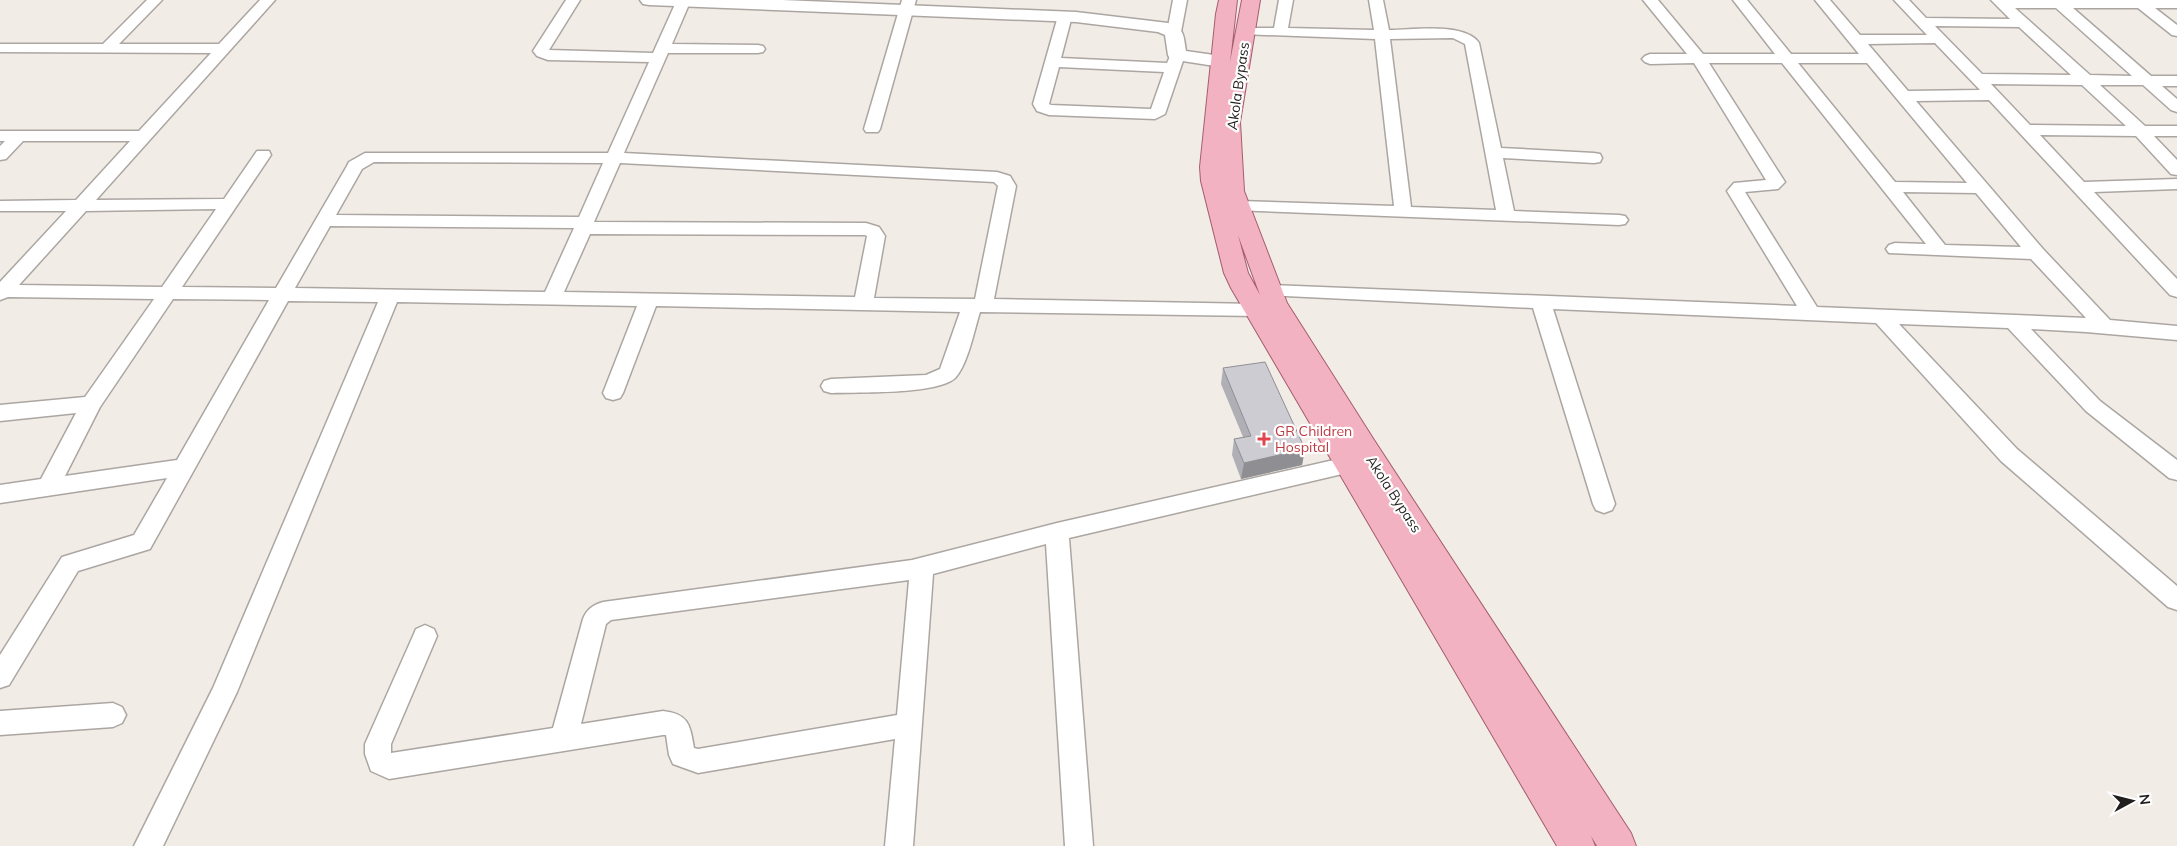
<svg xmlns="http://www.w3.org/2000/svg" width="2177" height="846" font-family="Mulish,sans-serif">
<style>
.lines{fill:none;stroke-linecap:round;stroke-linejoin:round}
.minor-casing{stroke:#aca6a2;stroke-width:3}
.tertiary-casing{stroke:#aca6a2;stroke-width:3}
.primary-casing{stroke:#a45d6d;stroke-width:2}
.minor{fill:#fff;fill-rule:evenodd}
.tertiary{fill:#fff;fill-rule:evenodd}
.primary{fill:#f3b2c1;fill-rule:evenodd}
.wall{fill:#afafb5}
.shaded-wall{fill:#8f8f93}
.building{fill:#ccccd2;stroke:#8f8f93}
.health-dot{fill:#e0444e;stroke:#fff;stroke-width:2}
.labels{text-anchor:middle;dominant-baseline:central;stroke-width:4.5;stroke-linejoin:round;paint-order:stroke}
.street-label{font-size:14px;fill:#211f1d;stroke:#fff}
.health-label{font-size:14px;fill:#be3a42;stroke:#fff;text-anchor:start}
</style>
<rect width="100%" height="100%" fill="#f2ece7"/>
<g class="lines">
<defs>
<path id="minor" d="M 147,0 L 162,0 L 119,44 L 219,44 L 260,0 L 275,0 L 96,200 L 224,199 L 257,151 L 269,151 L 271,155 L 182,287 L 276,288 L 347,166 L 349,162 L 365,153 L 608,153 L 649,62 L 548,60 L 537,56 L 533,51 L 566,0 L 580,0 L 549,50 L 653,53 L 676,2 L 677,0 L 689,0 L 690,2 L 672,44 L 758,45 L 763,46 L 765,49 L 763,52 L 758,53 L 668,53 L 624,153 L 997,172 L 1010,176 L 1016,186 L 994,299 L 1256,304 L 1263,305 L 1266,310 L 1263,315 L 1256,316 L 980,312 C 974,331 968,363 956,377 C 940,395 856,392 831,393 L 824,391 L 821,386 L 824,381 L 831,379 L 926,375 L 940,369 L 960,312 L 656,306 L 623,393 L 620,398 L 613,400 L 606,398 L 603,393 L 637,306 L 397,302 L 237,692 L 163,846 L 134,846 L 213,688 L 378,302 L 288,301 L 150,549 L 78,571 L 9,685 L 0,688 L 0,655 L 62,557 L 134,535 L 167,478 L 0,503 L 0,485 L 41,479 L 76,413 L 0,421 L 0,405 L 85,397 L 154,299 L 8,297 L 0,300 L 0,282 L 66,211 L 0,211 L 0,201 L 76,200 L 130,141 L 23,141 L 6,159 L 0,160 L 0,146 L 5,141 L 0,141 L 0,131 L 139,131 L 211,53 L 0,52 L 0,44 L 103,44 ZM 374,162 L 603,163 L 579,217 L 336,215 L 362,169 ZM 620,163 L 994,182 L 998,186 L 975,299 L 874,298 L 885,236 L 879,227 L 866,223 L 594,222 ZM 216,209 L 162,287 L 19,285 L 86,211 ZM 330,226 L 574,228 L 545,292 L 295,288 ZM 590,234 L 865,235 L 867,236 L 855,297 L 564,292 ZM 173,299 L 269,300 L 177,460 L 65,476 L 100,407 Z
M 902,0 L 916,0 L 880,129 L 878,132 L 866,132 L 864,129 Z
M 1173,0 L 1187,0 L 1181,32 L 1179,35 L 1169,35 L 1167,32 Z
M 1279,0 L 1293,0 L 1288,28 L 1374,30 L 1369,0 L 1383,0 L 1389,30 C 1412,30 1465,22 1479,43 L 1501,148 L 1594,153 L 1600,154 L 1602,158 L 1600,162 L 1594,163 L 1503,158 L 1514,211 L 1619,215 L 1625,216 L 1628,220 L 1625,224 L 1619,225 L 1233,210 L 1230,206 L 1233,202 L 1239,201 L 1394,206 L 1375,39 L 1240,34 L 1238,31 L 1240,28 L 1274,28 ZM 1453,38 L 1465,44 L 1496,210 L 1411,207 L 1390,39 Z
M 1643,0 L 1658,0 L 1703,54 L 1775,54 L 1733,0 L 1747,0 L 1791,54 L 1859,54 L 1815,0 L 1830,0 L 1860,35 L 1927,35 L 1894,0 L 1909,0 L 1926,18 L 2010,19 L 1991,0 L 2177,0 L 2177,8 L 2155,8 L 2177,25 L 2177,36 L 2172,35 L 2138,8 L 2073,8 L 2151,76 L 2177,76 L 2177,86 L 2162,86 L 2177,99 L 2177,112 L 2171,110 L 2143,85 L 2100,85 L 2145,126 L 2177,126 L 2177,136 L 2154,136 L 2177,160 L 2177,175 L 2171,174 L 2136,136 L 2040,135 L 2084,182 L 2177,179 L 2177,189 L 2094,192 L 2177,279 L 2177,297 L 2170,295 L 1989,100 L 1916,101 L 2043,249 L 2110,320 L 2177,326 L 2177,340 L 2086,332 L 2031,329 L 2100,401 L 2177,460 L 2177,480 L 2169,478 L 2086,411 L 2008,328 L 1899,324 L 2017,449 L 2177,586 L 2177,610 L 2168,607 L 2001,461 L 1876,323 L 1553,309 L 1615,504 L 1612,510 L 1604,513 L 1596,510 L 1593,504 L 1533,308 L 1264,295 L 1261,291 L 1264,287 L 1271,285 L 1797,306 L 1727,191 L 1734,183 L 1766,180 L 1694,63 L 1650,64 L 1645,62 L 1642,59 L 1645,56 L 1650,54 L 1687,54 ZM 2015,8 L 2056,8 L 2132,76 L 2090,75 ZM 1935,26 L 2019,27 L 2071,75 L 1982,74 ZM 1935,43 L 1980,90 L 1908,91 L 1868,44 ZM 1709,63 L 1782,63 L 1926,244 L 1895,243 L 1889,245 L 1886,249 L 1889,253 L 2031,259 L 2086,318 L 1817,307 L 1745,192 L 1778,189 L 1785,182 ZM 1798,63 L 1867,63 L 1967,183 L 1895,182 ZM 1991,84 L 2082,85 L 2126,126 L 2030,125 ZM 1903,192 L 1976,193 L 2021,247 L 1945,245 Z
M 1065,12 L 1070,13 L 1072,16 L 1061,58 L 1167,63 L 1172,52 L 1182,52 L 1185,55 L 1165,114 L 1155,119 L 1049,115 L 1037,111 L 1033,104 L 1058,16 L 1060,13 ZM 1059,67 L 1164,72 L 1151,109 L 1051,105 L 1049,104 Z
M 1347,457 L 1355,459 L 1358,465 L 1355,471 L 1069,538 L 1093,846 L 1065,846 L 1046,544 L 933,574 L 913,846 L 885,846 L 895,739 L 698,773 L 673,764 L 669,755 L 666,735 L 663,735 L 389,779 L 371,771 L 365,754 L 365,744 L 413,636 L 416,629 L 425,625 L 434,629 L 437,636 L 391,744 L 391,753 L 553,728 L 583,619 C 587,609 593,605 603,602 L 912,560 L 1057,523 ZM 909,580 L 897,715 L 698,749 L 694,748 C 690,725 689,714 663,711 L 581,724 L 606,624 L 611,620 Z
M 113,703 L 122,707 L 126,715 L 122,723 L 113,727 L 0,735 L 0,711 Z"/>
<path id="tertiary" d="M 640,0 L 782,0 L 1076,12 L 1168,23 C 1185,30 1183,33 1186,51 L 1228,57 L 1230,61 L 1228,65 L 1221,67 L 1170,59 L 1168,55 L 1165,35 L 1158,32 L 1076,22 L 649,5 L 643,4 Z"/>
<path id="primary" d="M 1219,0 L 1237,0 L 1230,62 L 1242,0 L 1260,0 L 1240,122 L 1244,191 L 1287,303 L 1374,440 L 1631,833 L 1636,846 L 1597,846 L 1591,836 L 1595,846 L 1557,846 L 1231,288 L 1224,273 L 1201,181 L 1200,167 L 1216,14 ZM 1238,235 L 1260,295 L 1248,273 Z"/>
</defs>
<use href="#minor" class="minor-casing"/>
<use href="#tertiary" class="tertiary-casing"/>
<use href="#primary" class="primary-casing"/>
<use href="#minor" class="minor"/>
<use href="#tertiary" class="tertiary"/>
<use href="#primary" class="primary"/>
</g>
<path class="wall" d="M 1223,368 L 1305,449 L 1302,465 L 1241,479 L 1232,455 L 1234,439 L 1243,437 L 1221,384 Z"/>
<path class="shaded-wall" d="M 1305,449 L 1302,465 L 1241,479 L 1244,463 Z"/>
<path class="building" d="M 1265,362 L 1305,449 L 1244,463 L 1234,439 L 1251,436 L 1223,368 Z"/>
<path class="health-dot" d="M1261.5 431.5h5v5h5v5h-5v5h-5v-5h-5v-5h5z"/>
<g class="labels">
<g class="street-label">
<text transform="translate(1238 86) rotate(-82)">Akola Bypass</text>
<text transform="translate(1394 494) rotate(57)">Akola Bypass</text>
</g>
<g class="health-label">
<text x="1275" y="431">GR Children<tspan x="1275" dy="16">Hospital</tspan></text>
</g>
</g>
<g transform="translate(2132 801) rotate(83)" stroke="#ffffff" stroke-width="4" paint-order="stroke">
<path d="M0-4L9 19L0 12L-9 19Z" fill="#211f1d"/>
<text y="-8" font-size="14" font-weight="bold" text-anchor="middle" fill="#211f1d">N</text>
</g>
</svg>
